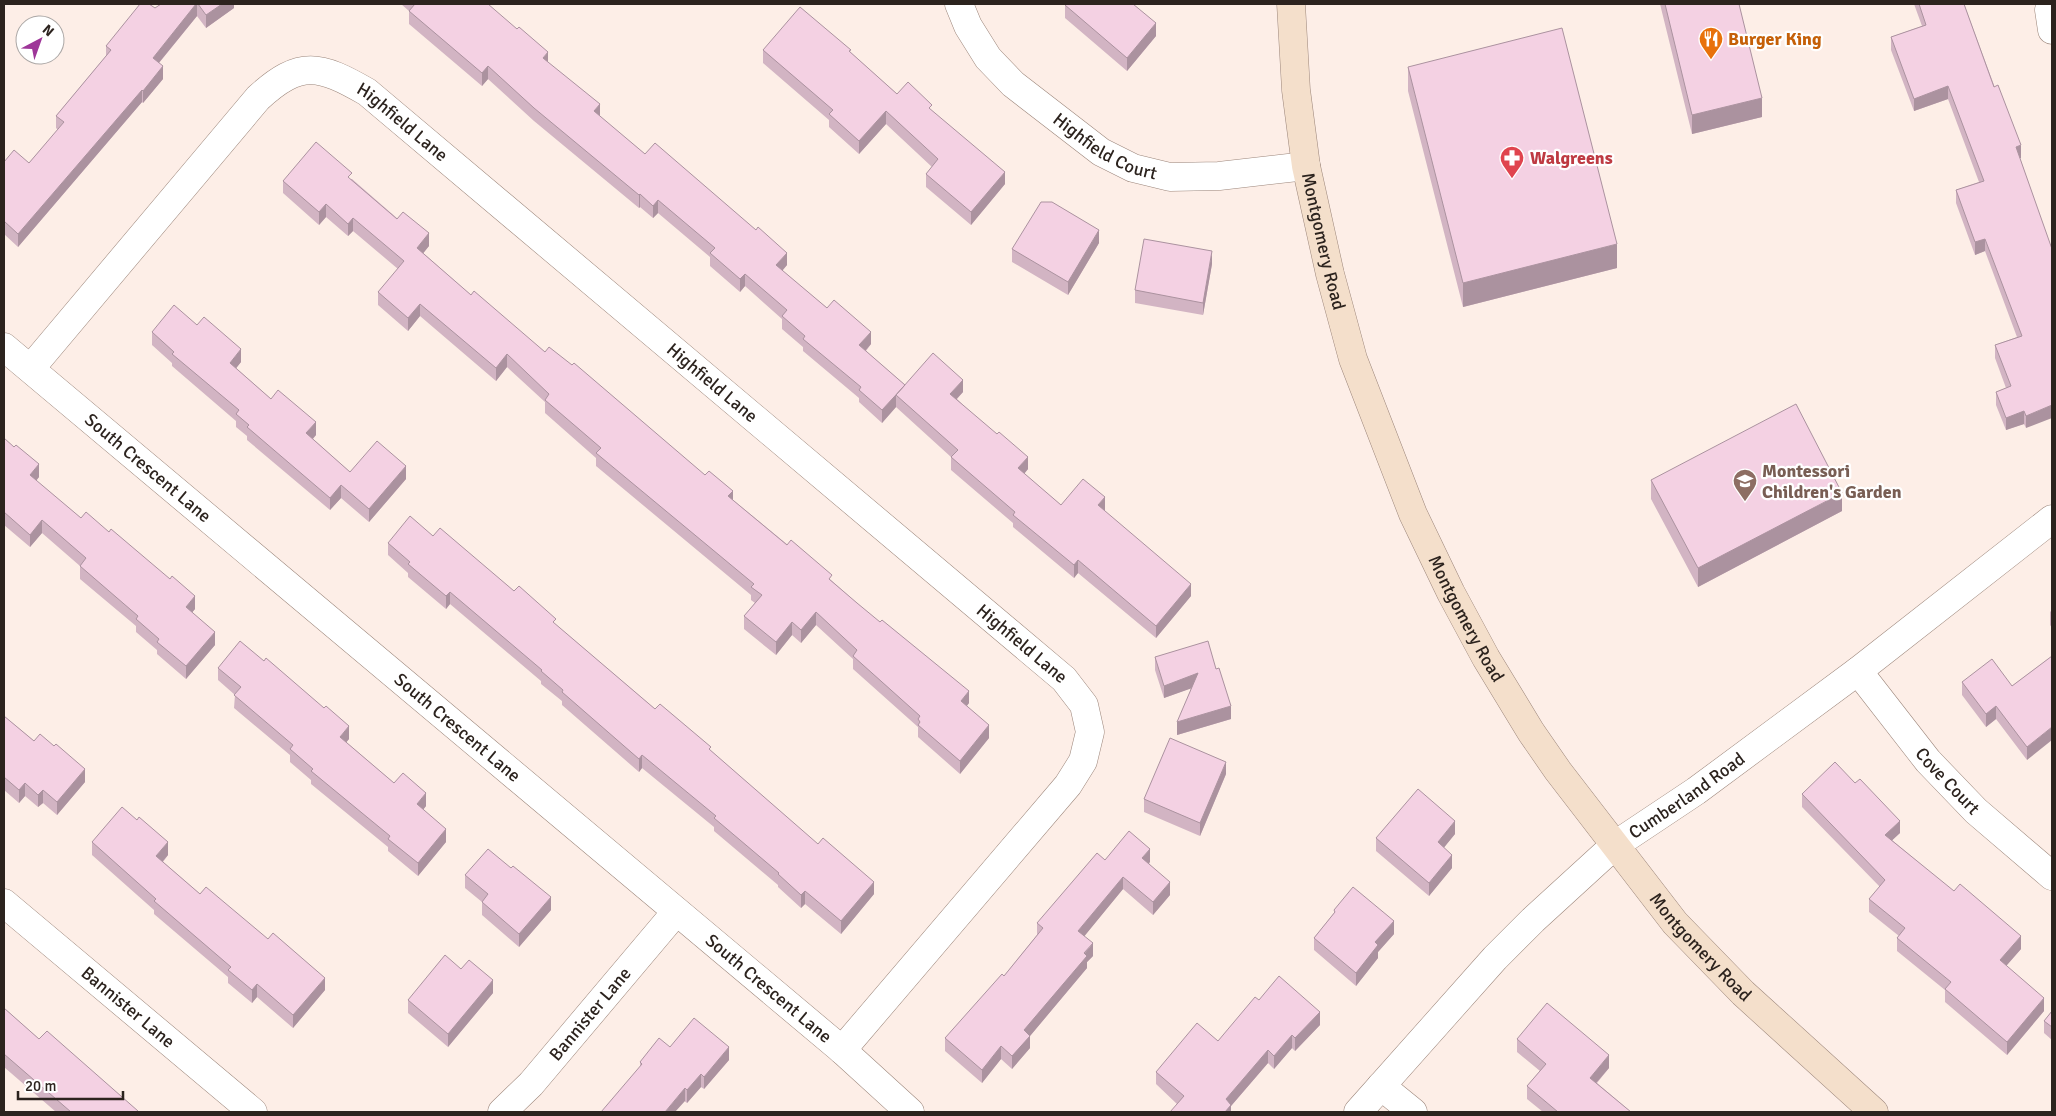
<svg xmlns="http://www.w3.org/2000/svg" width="2056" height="1116" font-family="Signika,sans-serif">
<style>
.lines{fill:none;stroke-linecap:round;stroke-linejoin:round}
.street-casing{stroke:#9c867b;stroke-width:29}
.secondary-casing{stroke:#9c867b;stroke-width:29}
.street{stroke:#fff;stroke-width:28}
.secondary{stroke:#f4dfcb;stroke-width:28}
.wall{fill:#d2b4c3}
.shaded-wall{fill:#ab929f}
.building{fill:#f4d1e3;stroke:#ab929f}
.labels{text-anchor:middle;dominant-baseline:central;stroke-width:4.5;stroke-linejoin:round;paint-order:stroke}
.food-label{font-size:18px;font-weight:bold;fill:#c56008;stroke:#fff;text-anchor:start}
.street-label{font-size:18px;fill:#2c231e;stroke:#fff}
.health-label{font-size:18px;font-weight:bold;fill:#be3a42;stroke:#fff;text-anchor:start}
.education-label{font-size:18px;font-weight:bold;fill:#785e54;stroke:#fff;text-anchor:start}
</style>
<rect width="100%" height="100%" fill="#fdeee7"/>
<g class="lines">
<defs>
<g id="street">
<path id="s1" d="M 959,4 L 968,26 L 988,58 L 1013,84 L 1101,152 L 1133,168 L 1170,177 L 1219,176 L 1306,166"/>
<path d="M 2051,4 L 2049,10 L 2052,30"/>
<path id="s2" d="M 4,347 L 842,1050 L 910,1112"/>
<path id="s3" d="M 31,368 L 258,98 C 300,59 320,65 367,92 L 1064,679 L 1084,705 L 1090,732 L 1083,761 L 1068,785 L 842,1050"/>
<path id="s4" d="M 1858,671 L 1928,761 L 1976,811 L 2052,876"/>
<path id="s5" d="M 4,903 L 253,1112"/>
<path d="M 1381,1086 L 1413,1112"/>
<path id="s6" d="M 502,1112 L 531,1084 L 676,912"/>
<path id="s7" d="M 1358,1112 L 1495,958 L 1533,920 L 1615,845 L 1696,791 L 1858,671 L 2052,519"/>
</g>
<g id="secondary">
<path id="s8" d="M 1291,4 L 1296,90 L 1306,166 L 1330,274 L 1353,359 L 1413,514 L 1451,593 L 1486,658 L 1531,732 L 1558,771 L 1675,923 L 1743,993 L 1874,1112"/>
</g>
</defs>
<use href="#street" class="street-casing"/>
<use href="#secondary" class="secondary-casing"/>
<use href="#street" class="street"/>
<use href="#secondary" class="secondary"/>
</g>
<path class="wall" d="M 161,4 L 234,4 L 234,8 L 206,28 L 197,16 L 159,63 L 163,79 L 143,103 L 142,102 L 18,247 L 4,234 L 4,162 L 29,163 L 58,130 L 56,128 L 56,116 L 106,56 L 106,46 Z
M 401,4 L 488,4 L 548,62 L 600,117 L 645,154 L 787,265 L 782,271 L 871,344 L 866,351 L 905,385 L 963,392 L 957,399 L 1028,469 L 1024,474 L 1061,505 L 1105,510 L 1105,511 L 1191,596 L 1156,638 L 1078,573 L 1074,578 L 1013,527 L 1013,523 L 951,470 L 951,457 L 896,407 L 882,423 L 859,402 L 859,398 L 803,351 L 803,347 L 782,329 L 782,319 L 745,286 L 740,292 L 710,266 L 710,257 L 658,213 L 653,218 L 640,207 L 639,208 L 534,121 L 488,79 L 482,86 L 409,24 L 409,11 Z
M 1660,4 L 1739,4 L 1762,117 L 1692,134 Z
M 1914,4 L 1964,4 L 2021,158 L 2020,158 L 2046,234 L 2026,428 L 2024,424 L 2006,430 L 1996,405 L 1996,392 L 2006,388 L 1995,358 L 1995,345 L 2017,337 L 1985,251 L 1975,255 L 1956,203 L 1956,190 L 1979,182 L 1948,99 L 1914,111 L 1891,50 L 1891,37 L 1922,26 Z
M 1065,5 L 1156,36 L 1127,71 L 1065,18 Z
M 763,50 L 851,53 L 897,94 L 932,111 L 1005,184 L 971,225 L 926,187 L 926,174 L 932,167 L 886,124 L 859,154 L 829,127 L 829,120 L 763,63 Z
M 1408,67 L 1617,268 L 1463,307 L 1408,91 Z
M 352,179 L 429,246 L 423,253 L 471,295 L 545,352 L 733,500 L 832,581 L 969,703 L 967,706 L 989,738 L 960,774 L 918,737 L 918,727 L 853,669 L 853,659 L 816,625 L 801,643 L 792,635 L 776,655 L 744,629 L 744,616 L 755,603 L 751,600 L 751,595 L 596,466 L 596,458 L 545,413 L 545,402 L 507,367 L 496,381 L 420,316 L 408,331 L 378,305 L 378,292 L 398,269 L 353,231 L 348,236 L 326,217 L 319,225 L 283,193 L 283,181 Z
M 1099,243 L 1068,295 L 1012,262 L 1012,249 Z
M 1212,264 L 1203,315 L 1135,303 L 1135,290 Z
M 197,325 L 241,362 L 236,368 L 271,399 L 316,435 L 313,439 L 350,472 L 406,479 L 369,522 L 341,498 L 330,510 L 247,440 L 247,436 L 236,427 L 236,421 L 172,366 L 172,363 L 152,345 L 152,332 Z
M 4,438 L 39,477 L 36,481 L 81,518 L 195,609 L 192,612 L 215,645 L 186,679 L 157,654 L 157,650 L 136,632 L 136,626 L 80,579 L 80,566 L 42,533 L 30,547 L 4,525 Z
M 1651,480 L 1842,511 L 1698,587 L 1651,499 Z
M 433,536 L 514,591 L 556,625 L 655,709 L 711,751 L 874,894 L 841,934 L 805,904 L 801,908 L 778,887 L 778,885 L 714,831 L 714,827 L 642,768 L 639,772 L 562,705 L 562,701 L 541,684 L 541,681 L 450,604 L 446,609 L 408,577 L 408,573 L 388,555 L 388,543 Z
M 2052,610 L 2052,628 L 2050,625 L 2050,612 Z
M 2052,656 L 2027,760 L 1996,719 L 1986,727 L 1962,695 L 1962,682 L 2012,686 Z
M 1155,657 L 1216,669 L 1231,719 L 1177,735 L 1191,688 L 1164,698 L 1155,670 Z
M 218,668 L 349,739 L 346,742 L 394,783 L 426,806 L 423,810 L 446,842 L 418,876 L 388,851 L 388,847 L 311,784 L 311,780 L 290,762 L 290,755 L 234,708 L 235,695 L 218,680 Z
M 4,716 L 34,741 L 85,782 L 57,815 L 43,803 L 38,807 L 25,796 L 19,803 L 4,790 Z
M 1226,774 L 1200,836 L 1144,812 L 1144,799 Z
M 1802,794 L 1900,833 L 1892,840 L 2021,949 L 2006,966 L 2044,1011 L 2007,1055 L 1945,1002 L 1945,990 L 1897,951 L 1897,938 L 1899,936 L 1869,912 L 1869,899 L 1880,887 L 1802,807 Z
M 1455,834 L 1444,847 L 1452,868 L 1429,896 L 1376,851 L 1376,838 Z
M 92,842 L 168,855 L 163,862 L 200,894 L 325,990 L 293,1028 L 257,997 L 252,1003 L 228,983 L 228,977 L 154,914 L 154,910 L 92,855 Z
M 1105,860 L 1150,862 L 1149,863 L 1170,895 L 1153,915 L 1123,889 L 1084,936 L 1093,956 L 1087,962 L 1087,968 L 1030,1036 L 1030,1048 L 1012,1069 L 1001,1059 L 982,1083 L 945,1051 L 945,1038 L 1004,976 L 1037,935 L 1037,923 Z
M 465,875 L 551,910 L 519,947 L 482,915 L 482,902 L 465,888 Z
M 1334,910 L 1394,934 L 1378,952 L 1378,958 L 1356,986 L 1314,950 L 1314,938 L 1334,913 Z
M 461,969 L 493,993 L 448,1047 L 408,1013 L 408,1000 Z
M 1259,1000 L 1320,1025 L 1295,1051 L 1292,1048 L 1274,1069 L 1268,1063 L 1231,1106 L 1231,1112 L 1177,1104 L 1156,1084 L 1156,1072 L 1218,1041 Z
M 4,1008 L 39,1039 L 138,1112 L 56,1112 L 4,1067 Z
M 2052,1011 L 2052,1040 L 2044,1033 L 2044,1021 Z
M 1517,1039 L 1609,1068 L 1597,1083 L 1631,1112 L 1543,1112 L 1527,1099 L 1527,1086 L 1540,1071 L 1517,1052 Z
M 670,1047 L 729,1060 L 704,1089 L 701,1087 L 687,1103 L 640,1066 L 640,1062 Z"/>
<path class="shaded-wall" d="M 196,4 L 197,4 L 197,16 L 153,70 L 153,58 Z
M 222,4 L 234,4 L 234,8 L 206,28 L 206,15 Z
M 1156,23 L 1156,36 L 1127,71 L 1127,58 Z
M 548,52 L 548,65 L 543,58 Z
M 163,66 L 163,79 L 143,103 L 143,91 Z
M 488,66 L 488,79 L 482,86 L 482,73 Z
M 1948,86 L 1948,99 L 1914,111 L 1914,99 Z
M 142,90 L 142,102 L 18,247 L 18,234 Z
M 1762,98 L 1762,117 L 1692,134 L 1692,115 Z
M 600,104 L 600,117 L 594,111 Z
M 886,111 L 886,124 L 859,154 L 859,141 Z
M 2021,145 L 2021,158 L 2016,159 L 2016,147 Z
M 1005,172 L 1005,184 L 971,225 L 971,212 Z
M 640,194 L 640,207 L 639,208 L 639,195 Z
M 658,200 L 658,213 L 653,218 L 653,206 Z
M 326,204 L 326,217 L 319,225 L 319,212 Z
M 353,218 L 353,231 L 348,236 L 348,224 Z
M 1099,230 L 1099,243 L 1068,295 L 1068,282 Z
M 429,233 L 429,246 L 417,261 L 417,248 Z
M 1985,239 L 1985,251 L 1975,255 L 1975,242 Z
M 1617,244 L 1617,268 L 1463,307 L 1463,283 Z
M 1212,251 L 1212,264 L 1203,315 L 1203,303 Z
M 787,253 L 787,265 L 776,278 L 776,265 Z
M 745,274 L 745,286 L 740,292 L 740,279 Z
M 420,304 L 420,316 L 408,331 L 408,318 Z
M 871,332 L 871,344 L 859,358 L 859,345 Z
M 241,349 L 241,362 L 230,376 L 230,363 Z
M 507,354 L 507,367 L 496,381 L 496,368 Z
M 963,380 L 963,392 L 950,406 L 950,394 Z
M 905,385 L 896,395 L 896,407 L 882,423 L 882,410 Z
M 2052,405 L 2052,418 L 2026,428 L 2026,416 Z
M 2024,411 L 2024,424 L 2006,430 L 2006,418 Z
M 316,422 L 316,435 L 306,446 L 306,433 Z
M 1028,457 L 1028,469 L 1018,481 L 1018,468 Z
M 39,464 L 39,477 L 30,488 L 30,475 Z
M 406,466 L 406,479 L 369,522 L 369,509 Z
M 341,485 L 341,498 L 330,510 L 330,498 Z
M 733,491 L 733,503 L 728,496 Z
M 1842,493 L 1842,511 L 1698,587 L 1698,568 Z
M 1105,497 L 1105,510 L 1098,518 L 1098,505 Z
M 42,520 L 42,533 L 30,547 L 30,535 Z
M 1078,560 L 1078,573 L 1074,578 L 1074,565 Z
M 1191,584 L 1191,596 L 1156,638 L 1156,626 Z
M 450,592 L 450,604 L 446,609 L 446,596 Z
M 195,596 L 195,609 L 186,620 L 186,607 Z
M 816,612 L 816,625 L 801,643 L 801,630 Z
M 792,622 L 792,635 L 776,655 L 776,642 Z
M 215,632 L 215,645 L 186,679 L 186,666 Z
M 1198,673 L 1198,686 L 1164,698 L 1164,686 Z
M 969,691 L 969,703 L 961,713 L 961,701 Z
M 1231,706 L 1231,719 L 1177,735 L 1177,722 Z
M 1996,706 L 1996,719 L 1986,727 L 1986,714 Z
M 989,725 L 989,738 L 960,774 L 960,761 Z
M 349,726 L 349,739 L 340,750 L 340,737 Z
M 2052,727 L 2052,740 L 2027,760 L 2027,747 Z
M 642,755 L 642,768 L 639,772 L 639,759 Z
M 1226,762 L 1226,774 L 1200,836 L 1200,823 Z
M 85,769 L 85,782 L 57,815 L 57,802 Z
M 25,783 L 25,796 L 19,803 L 19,790 Z
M 43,790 L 43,803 L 38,807 L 38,795 Z
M 426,793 L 426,806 L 417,817 L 417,804 Z
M 1455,821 L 1455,834 L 1438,855 L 1438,842 Z
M 1900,821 L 1900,833 L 1885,847 L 1885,835 Z
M 446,829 L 446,842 L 418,876 L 418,863 Z
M 168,842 L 168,855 L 156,869 L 156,856 Z
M 1150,849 L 1150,862 L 1142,870 L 1142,858 Z
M 1452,855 L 1452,868 L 1429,896 L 1429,883 Z
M 1123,877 L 1123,889 L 1078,944 L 1078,931 Z
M 874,882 L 874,894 L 841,934 L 841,921 Z
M 1170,882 L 1170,895 L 1153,915 L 1153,902 Z
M 805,891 L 805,904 L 801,908 L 801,895 Z
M 551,897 L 551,910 L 519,947 L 519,934 Z
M 1394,921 L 1394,934 L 1378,952 L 1378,958 L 1356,986 L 1356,973 L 1375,942 Z
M 2021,936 L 2021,949 L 2000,973 L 2000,960 Z
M 1093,943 L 1093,956 L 1087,962 L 1087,968 L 1030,1036 L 1030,1048 L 1012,1069 L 1012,1056 L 1024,1030 Z
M 325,978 L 325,990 L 293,1028 L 293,1015 Z
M 493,980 L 493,993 L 448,1047 L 448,1034 Z
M 257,984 L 257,997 L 252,1003 L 252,990 Z
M 2044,998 L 2044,1011 L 2007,1055 L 2007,1042 Z
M 1320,1012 L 1320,1025 L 1295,1051 L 1295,1038 Z
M 1292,1035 L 1292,1048 L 1274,1069 L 1274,1056 Z
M 1001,1046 L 1001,1059 L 982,1083 L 982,1070 Z
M 729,1047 L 729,1060 L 704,1089 L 704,1077 Z
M 1268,1050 L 1268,1063 L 1231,1106 L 1231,1112 L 1225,1112 L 1226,1099 Z
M 1609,1055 L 1609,1068 L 1590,1090 L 1590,1078 Z
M 701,1074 L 701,1087 L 687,1103 L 687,1090 Z
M 685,1088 L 685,1101 L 675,1112 L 665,1112 Z"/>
<path class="building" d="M 140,4 L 149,4 L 155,8 L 161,4 L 196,4 L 153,58 L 163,66 L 143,91 L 142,90 L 18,234 L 4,221 L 4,162 L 14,150 L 29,163 L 64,122 L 56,116 L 111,50 L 106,46 Z
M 198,4 L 222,4 L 206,15 Z
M 415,4 L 488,4 L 517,29 L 519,27 L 548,52 L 543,58 L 600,104 L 594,111 L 645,154 L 655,143 L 756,230 L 758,227 L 787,253 L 776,265 L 827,308 L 834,300 L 871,332 L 859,345 L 905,385 L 882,410 L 859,390 L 861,387 L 803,339 L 805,336 L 782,316 L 787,310 L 745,274 L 740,279 L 710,253 L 715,248 L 658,200 L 653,206 L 640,194 L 639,195 L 534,108 L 488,66 L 482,73 L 409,11 Z
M 1066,4 L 1133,4 L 1156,23 L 1127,58 L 1065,5 Z
M 1665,4 L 1739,4 L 1762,98 L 1692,115 Z
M 1919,4 L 1964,4 L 1994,87 L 1998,85 L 2021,145 L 2016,147 L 2052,249 L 2052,405 L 2026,416 L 2024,411 L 2006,418 L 1996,392 L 2011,386 L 1995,345 L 2022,336 L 1985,239 L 1975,242 L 1956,190 L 1984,181 L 1948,86 L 1914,99 L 1891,37 L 1926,25 Z
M 800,7 L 851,50 L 849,51 L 897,94 L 908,82 L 932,105 L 929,108 L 1005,172 L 971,212 L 926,174 L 938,159 L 886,111 L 859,141 L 829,114 L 833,110 L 763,50 Z
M 1562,28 L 1617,244 L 1463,283 L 1408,67 Z
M 316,142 L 352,173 L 348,177 L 397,219 L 403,212 L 429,233 L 417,248 L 471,295 L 474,291 L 545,352 L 549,347 L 572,365 L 574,363 L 705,475 L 709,471 L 733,491 L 728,496 L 787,545 L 791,540 L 832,575 L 829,579 L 857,603 L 880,622 L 882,620 L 969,691 L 961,701 L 989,725 L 960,761 L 918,725 L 920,722 L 918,719 L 920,716 L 853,656 L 857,650 L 816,612 L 801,630 L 792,622 L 776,642 L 744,616 L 762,595 L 751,587 L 754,584 L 596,453 L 601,448 L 545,400 L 549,394 L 507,354 L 496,368 L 420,304 L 408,318 L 378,292 L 404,261 L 353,218 L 348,224 L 326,204 L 319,212 L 283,181 Z
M 1041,202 L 1052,202 L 1099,230 L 1068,282 L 1012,249 Z
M 1144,239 L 1212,251 L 1203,303 L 1135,290 Z
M 174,305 L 197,325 L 204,317 L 241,349 L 230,363 L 271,399 L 278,390 L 316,422 L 306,433 L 350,472 L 377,441 L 406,466 L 369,509 L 341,485 L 330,498 L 247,427 L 249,425 L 236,414 L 239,410 L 172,354 L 174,352 L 152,332 Z
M 933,353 L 963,380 L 950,394 L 997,434 L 999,432 L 1028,457 L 1018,468 L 1061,505 L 1083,479 L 1105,497 L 1098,505 L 1191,584 L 1156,626 L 1078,560 L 1074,565 L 1013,515 L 1015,512 L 951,457 L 958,450 L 896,395 Z
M 1796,404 L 1842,493 L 1698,568 L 1651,480 Z
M 4,438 L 14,447 L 16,445 L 39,464 L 30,475 L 81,518 L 86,512 L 109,532 L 111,529 L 170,579 L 172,576 L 195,596 L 186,607 L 215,632 L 186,666 L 157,642 L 159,639 L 136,619 L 138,616 L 80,566 L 86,558 L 42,520 L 30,535 L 4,512 Z
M 410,516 L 433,536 L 440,528 L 514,591 L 519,586 L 556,619 L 553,622 L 655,709 L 660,704 L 711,747 L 709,749 L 818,844 L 823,838 L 874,882 L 841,921 L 805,891 L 801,895 L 778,874 L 779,873 L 714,818 L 716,816 L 642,755 L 639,759 L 562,692 L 563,690 L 541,671 L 542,670 L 450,592 L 446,596 L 408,564 L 410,562 L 388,543 Z
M 240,641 L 264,661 L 266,658 L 324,708 L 326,706 L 349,726 L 340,737 L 394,783 L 403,773 L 426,793 L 417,804 L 446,829 L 418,863 L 388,839 L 390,836 L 311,771 L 313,769 L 290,749 L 293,745 L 234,695 L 241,687 L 218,668 Z
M 1208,641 L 1216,669 L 1219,668 L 1231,706 L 1177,722 L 1198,673 L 1164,686 L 1155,657 Z
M 2052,656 L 2052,727 L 2027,747 L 1996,706 L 1986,714 L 1962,682 L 1992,659 L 2012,686 Z
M 4,716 L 34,741 L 40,734 L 54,746 L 56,744 L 85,769 L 57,802 L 43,790 L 38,795 L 25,783 L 19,790 L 4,777 Z
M 1170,738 L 1226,762 L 1200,823 L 1144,799 Z
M 1835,762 L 1855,783 L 1860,779 L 1900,821 L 1885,835 L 1954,891 L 1960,884 L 2021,936 L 2000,960 L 2044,998 L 2007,1042 L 1945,989 L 1951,982 L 1897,938 L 1905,928 L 1869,899 L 1885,880 L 1802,794 Z
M 1418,789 L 1455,821 L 1438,842 L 1452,855 L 1429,883 L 1376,838 Z
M 122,807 L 137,820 L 139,817 L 168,842 L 156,856 L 200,894 L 206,887 L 268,939 L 273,933 L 325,978 L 293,1015 L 257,984 L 252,990 L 228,970 L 231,967 L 154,901 L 156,899 L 92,842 Z
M 1129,831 L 1150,849 L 1142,858 L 1170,882 L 1153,902 L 1123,877 L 1078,931 L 1093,943 L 1084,953 L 1087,956 L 1024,1030 L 1030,1036 L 1012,1056 L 1001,1046 L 982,1070 L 945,1038 L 1002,974 L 1004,976 L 1043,928 L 1037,923 L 1097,853 L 1105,860 Z
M 488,849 L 511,868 L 513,866 L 551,897 L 519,934 L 482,902 L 488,894 L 465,875 Z
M 1353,887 L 1394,921 L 1375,942 L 1378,945 L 1356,973 L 1314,938 L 1335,912 L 1334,910 Z
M 445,955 L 461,969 L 469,960 L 493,980 L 448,1034 L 408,1000 Z
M 1279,976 L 1320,1012 L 1295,1038 L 1292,1035 L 1274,1056 L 1268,1050 L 1226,1099 L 1231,1105 L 1225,1112 L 1170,1112 L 1184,1096 L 1156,1072 L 1197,1023 L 1218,1041 L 1255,997 L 1259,1000 Z
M 1547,1003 L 1609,1055 L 1590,1078 L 1631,1112 L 1558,1112 L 1527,1086 L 1546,1064 L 1517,1039 Z
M 4,1008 L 39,1039 L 47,1031 L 138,1111 L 137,1112 L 71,1112 L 4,1054 Z
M 2052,1011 L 2052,1027 L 2044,1021 Z
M 694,1018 L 729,1047 L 704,1077 L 701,1074 L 687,1090 L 685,1088 L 665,1112 L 601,1112 L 642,1064 L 640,1062 L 659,1038 L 670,1047 Z"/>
<defs>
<symbol id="restaurant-pin" viewBox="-11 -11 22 30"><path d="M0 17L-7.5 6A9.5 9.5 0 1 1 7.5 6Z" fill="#e8710a" stroke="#fff"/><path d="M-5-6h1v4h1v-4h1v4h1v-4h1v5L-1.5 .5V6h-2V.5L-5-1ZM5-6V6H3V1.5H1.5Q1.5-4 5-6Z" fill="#fff"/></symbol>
<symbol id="pharmacy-pin" viewBox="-11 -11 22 30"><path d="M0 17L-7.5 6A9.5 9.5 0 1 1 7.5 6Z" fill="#e0444e" stroke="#fff"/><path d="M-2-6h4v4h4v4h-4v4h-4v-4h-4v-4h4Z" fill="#fff"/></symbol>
<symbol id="school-pin" viewBox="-11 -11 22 30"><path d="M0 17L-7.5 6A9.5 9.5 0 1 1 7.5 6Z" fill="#8d6e63" stroke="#fff"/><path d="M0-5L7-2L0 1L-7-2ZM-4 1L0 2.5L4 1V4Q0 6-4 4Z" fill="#fff"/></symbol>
</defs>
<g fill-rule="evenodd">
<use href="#restaurant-pin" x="1697" y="25" width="28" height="38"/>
<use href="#pharmacy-pin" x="1498" y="144" width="28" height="38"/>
<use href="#school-pin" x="1731" y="467" width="28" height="38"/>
</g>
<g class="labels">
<g class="food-label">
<text x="1728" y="39">Burger King</text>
</g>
<g class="street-label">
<text stroke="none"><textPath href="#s3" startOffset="521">Highfield Lane</textPath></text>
<text stroke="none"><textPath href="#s1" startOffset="210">Highfield Court</textPath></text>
<text stroke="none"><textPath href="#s8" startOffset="240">Montgomery Road</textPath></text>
<text stroke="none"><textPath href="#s3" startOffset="926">Highfield Lane</textPath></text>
<text stroke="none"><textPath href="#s2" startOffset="188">South Crescent Lane</textPath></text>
<text stroke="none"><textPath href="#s8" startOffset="645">Montgomery Road</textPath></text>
<text stroke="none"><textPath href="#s3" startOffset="1331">Highfield Lane</textPath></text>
<text stroke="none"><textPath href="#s2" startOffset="592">South Crescent Lane</textPath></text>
<text stroke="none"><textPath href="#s4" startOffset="142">Cove Court</textPath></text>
<text stroke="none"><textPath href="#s7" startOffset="458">Cumberland Road</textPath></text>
<text stroke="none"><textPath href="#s8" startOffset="1050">Montgomery Road</textPath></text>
<text stroke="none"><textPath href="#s2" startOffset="998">South Crescent Lane</textPath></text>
<text stroke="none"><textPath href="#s5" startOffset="162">Bannister Lane</textPath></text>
<text stroke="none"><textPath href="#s6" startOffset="132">Bannister Lane</textPath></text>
</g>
<g class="health-label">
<text x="1530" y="158">Walgreens</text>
</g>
<g class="education-label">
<text x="1762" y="471">Montessori<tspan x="1762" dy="21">Children's Garden</tspan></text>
</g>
</g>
<rect width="2056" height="1116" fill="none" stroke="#2c231e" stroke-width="10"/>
<g transform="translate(40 40) rotate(41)"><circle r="24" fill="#ffffff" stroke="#aba7a5"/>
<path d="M0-4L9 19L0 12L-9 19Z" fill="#9e3699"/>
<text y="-8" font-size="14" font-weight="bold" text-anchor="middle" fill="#2c231e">N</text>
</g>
<path d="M18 1091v8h105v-8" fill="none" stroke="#2c231e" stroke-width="2.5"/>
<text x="25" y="1091" font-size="15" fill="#2c231e" stroke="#ffffff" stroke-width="4" paint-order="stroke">20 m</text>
</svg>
